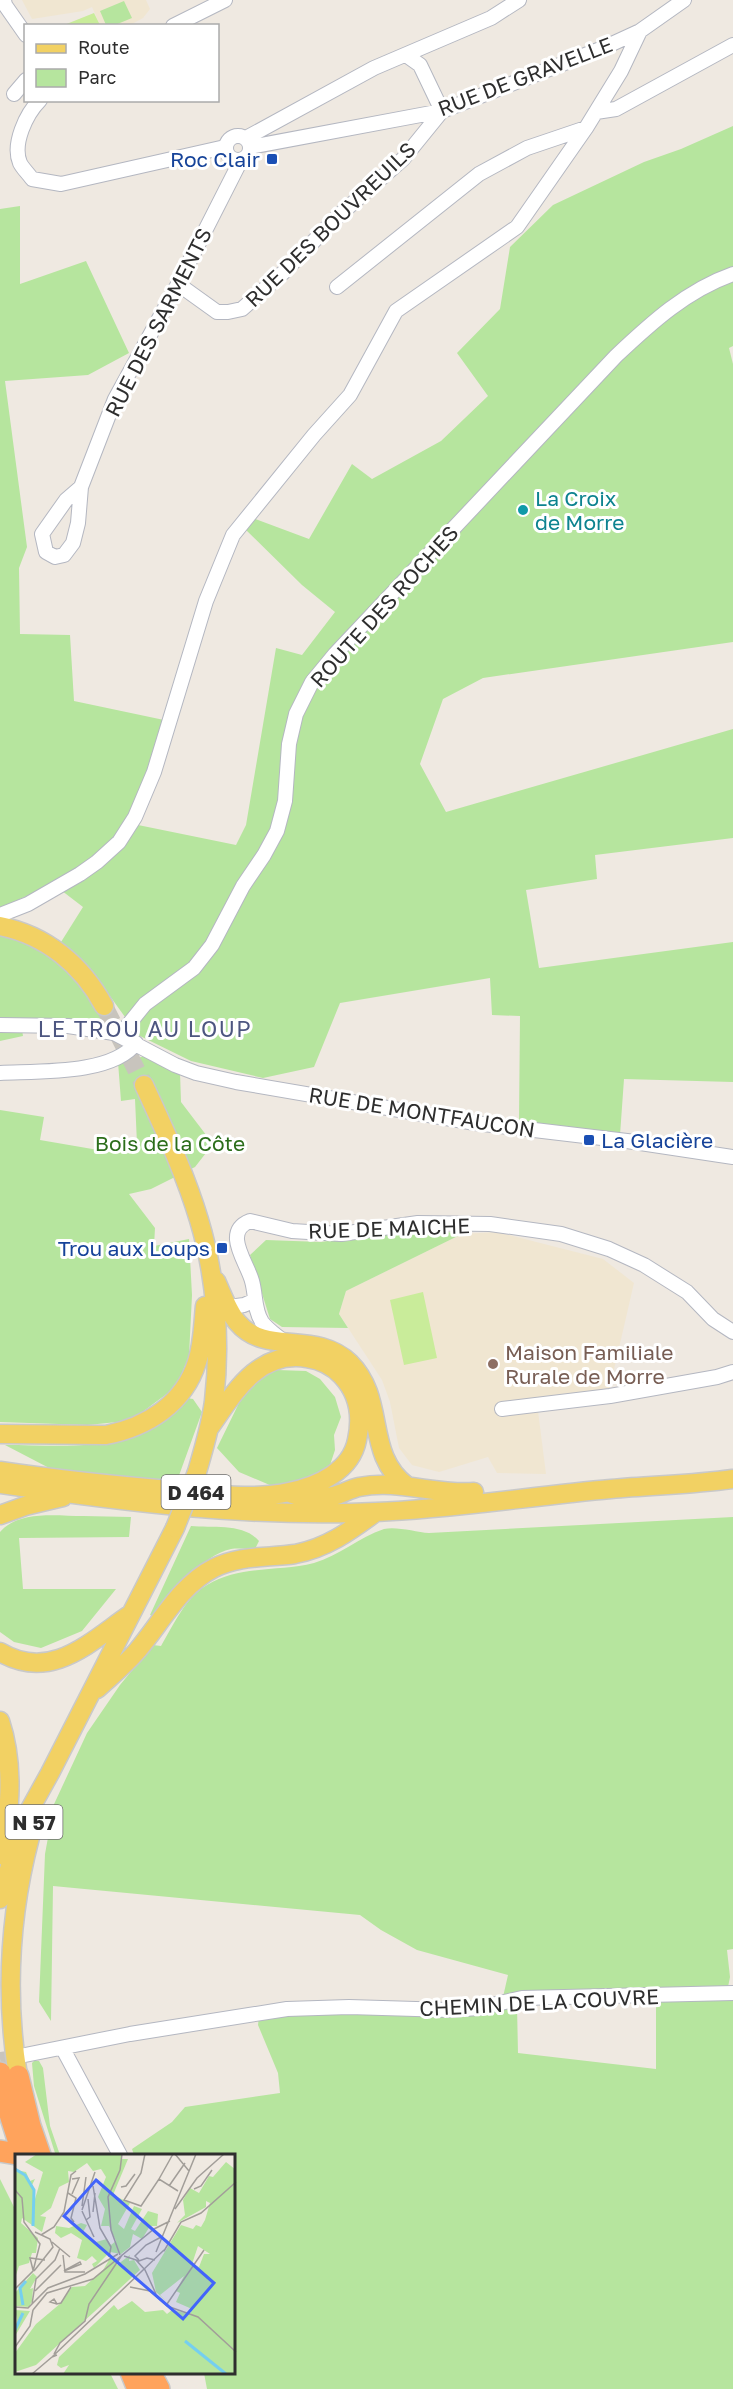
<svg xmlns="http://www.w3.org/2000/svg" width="733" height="2389" font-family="'Golos Text',sans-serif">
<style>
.education{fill:#f0e6d1}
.green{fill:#b6e59e;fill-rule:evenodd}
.pitch{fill:#c9ec9a}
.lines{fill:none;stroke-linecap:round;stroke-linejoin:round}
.minor-tunnel{stroke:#c8c4bd;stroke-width:14;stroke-dasharray:14 7;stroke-linecap:butt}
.major-tunnel{stroke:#c8c4bd;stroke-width:18;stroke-dasharray:18 9;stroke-linecap:butt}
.minor-casing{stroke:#b4b7c1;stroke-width:16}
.major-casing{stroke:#c9c9c9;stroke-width:21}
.highway-casing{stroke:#c9c9c9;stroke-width:24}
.minor{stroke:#fff;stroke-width:14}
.major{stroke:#f2d163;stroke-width:18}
.highway{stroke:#ffa35c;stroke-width:21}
.major-bridge-casing{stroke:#c9c9c9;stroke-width:21;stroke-linecap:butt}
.major-bridge{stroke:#f2d163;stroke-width:18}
.transit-dot{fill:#1a4fb4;stroke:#fff;stroke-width:2}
.culture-dot{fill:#0f9aa8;stroke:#fff;stroke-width:2}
.education-dot{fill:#8d6e63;stroke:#fff;stroke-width:2}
.labels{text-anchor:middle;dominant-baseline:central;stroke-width:6;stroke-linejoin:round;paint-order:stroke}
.shield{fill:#fff;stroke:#6d6d6d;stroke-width:1.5}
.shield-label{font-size:20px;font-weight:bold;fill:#2e2e2e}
.street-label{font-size:21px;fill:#2e2e2e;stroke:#fff}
.transit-label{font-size:21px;fill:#164399;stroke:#fff;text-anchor:end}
.culture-label{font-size:21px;fill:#0d838f;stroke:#fff;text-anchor:start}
.park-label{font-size:21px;fill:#2c6e1b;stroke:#fff}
.education-label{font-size:21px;fill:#785e54;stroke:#fff;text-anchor:start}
.neighbourhood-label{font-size:22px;letter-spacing:1.5px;fill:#4d5680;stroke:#fff}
.inset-river{fill:none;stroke:#75cff0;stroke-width:3}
.inset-road{fill:none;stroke:#a29e99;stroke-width:1.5}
.view{fill:#4264fb;fill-opacity:0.15;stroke:#4264fb;stroke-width:3}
.inset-edge{fill:none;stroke:#2e2e2e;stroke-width:3}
</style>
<rect width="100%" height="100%" fill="#efe9e1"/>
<path class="education" d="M 22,0 L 146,0 L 150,9 L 143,18 L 130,25 L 100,25 L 92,7 L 83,11 L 32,19 Z
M 497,1232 L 603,1259 L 634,1283 L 609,1391 L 538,1411 L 546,1474 L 497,1473 L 488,1457 L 439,1472 L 412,1465 L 399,1448 L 390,1402 L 382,1380 L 339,1314 L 346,1291 L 462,1234 Z"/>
<path class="green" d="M 124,1 L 132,18 L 115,25 L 106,25 L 100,11 Z
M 733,126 L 733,346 L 729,348 L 733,364 L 733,642 L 483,678 L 443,699 L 420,764 L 446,812 L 733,729 L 733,838 L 595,855 L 597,879 L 526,890 L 539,968 L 733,942 L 733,1082 L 624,1079 L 620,1135 L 519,1121 L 520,1016 L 492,1015 L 490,978 L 340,1003 L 314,1067 L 263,1078 L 191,1061 L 138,1035 L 94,974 L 61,942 L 83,907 L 53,884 L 0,908 L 0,209 L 20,206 L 20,284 L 86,261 L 129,353 L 88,375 L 5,381 L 27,547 L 19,568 L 20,634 L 70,635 L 74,701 L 164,720 L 138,825 L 236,845 L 246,825 L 276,648 L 302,655 L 335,612 L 302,585 L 246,530 L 253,518 L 309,539 L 352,464 L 372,479 L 441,441 L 488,396 L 457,353 L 500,309 L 510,247 L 553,205 L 644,162 L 681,149 Z
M 0,935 L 50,951 L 84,986 L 105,1026 L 20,1018 L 23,1036 L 0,1041 Z
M 146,1056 L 180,1072 L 181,1102 L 213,1144 L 195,1167 L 151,1189 L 129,1194 L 155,1228 L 154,1246 L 189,1239 L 192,1295 L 189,1356 L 176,1387 L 137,1416 L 117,1422 L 88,1425 L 0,1422 L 0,1110 L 44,1117 L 40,1140 L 104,1151 L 137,1144 L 135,1099 L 121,1101 L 118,1062 Z
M 417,1228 L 462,1234 L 346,1291 L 339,1314 L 348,1328 L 282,1327 L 270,1319 L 250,1255 L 266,1240 L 321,1242 Z
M 277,1370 L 306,1371 L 320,1379 L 335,1397 L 341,1417 L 334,1435 L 335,1450 L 330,1465 L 314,1478 L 272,1486 L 239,1472 L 217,1448 L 239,1403 L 256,1381 Z
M 187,1398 L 193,1399 L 202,1412 L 177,1481 L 53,1470 L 5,1445 C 44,1445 87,1449 126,1439 C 149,1433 169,1412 187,1398 Z
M 83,1516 L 131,1517 L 129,1537 L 19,1538 L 23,1589 L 116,1589 L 82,1631 L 41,1648 L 14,1642 L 0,1632 L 0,1532 C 19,1510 56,1516 83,1516 Z
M 733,1517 L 733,1949 L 727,1950 L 730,1977 L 728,1987 L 733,1990 L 733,2389 L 207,2389 L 204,2373 L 234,2372 L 234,2155 L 134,2155 L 132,2149 L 172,2122 L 185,2107 L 280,2093 L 278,2073 L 258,2025 L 259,2016 L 454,2007 L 503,1997 L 508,1975 L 417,1950 L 381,1930 L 360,1915 L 53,1886 L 51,2021 L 39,2002 L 45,1854 L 49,1832 L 49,1815 L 87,1733 L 120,1685 L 153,1645 L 161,1646 C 174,1624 185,1598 207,1585 C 240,1565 278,1572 314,1563 C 339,1556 359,1537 384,1529 C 396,1526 416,1532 429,1533 ZM 547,2000 L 656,2002 L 656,2069 L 518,2053 L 517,2006 Z
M 191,1526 C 213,1528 244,1523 259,1541 L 255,1549 C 247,1549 238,1548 231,1549 C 202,1555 172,1595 154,1616 L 150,1615 Z
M 34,2061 L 39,2061 L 43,2068 L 50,2126 L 60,2155 L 55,2153 L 34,2086 L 32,2063 Z
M 0,2179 L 16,2211 L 16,2372 L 110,2373 L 118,2389 L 0,2389 Z"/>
<path class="pitch" d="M 94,13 L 100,25 L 64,25 Z
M 423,1292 L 437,1358 L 404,1365 L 390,1300 Z"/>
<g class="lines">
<path class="minor-tunnel" d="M 0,2059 L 23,2056"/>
<path class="major-tunnel" d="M 104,1006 L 144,1085"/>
<defs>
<path id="minor" d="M 4,0 L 5,5 L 26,35
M 173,26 L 225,0
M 14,94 L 26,80
M 40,100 C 26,114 12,144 20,163 C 23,169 29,174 32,179 L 61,184 L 225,147
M 596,112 L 616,109 L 733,45
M226 148a12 12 0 1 1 24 0a12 12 0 1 1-24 0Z
M 246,138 L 374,68 L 491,18 L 519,0
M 250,147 L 442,111 L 603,48 L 640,31 L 684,0
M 178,284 L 217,312 L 228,312 L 242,309 L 285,271 L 337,217 L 403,159 L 442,111 L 420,65 L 406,55
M 337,287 L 479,174 L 527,148 L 586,128
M 81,487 L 66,500 L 42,534 L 46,552 L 55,557 L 64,555 L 73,543 L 78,523 L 81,487 L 115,399 L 178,284 L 241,160
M 0,915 L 28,904 L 80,874 L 97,862 L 119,842 L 135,817 L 154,772 L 206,601 L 233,535 L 314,435 L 350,395 L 396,311 L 517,227 L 586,128 L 621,71 L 640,31
M 0,1025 L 68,1026 L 114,1033 L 175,1065 L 196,1073 L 236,1082 L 475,1123 L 627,1141 L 733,1157
M 120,1035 L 145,1004 L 194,968 L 212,945 L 243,886 L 264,855 L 277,831 L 285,801 L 289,744 L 296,714 L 312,682 L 335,654 L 616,356 C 651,323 687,290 733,274
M 0,1073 C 38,1071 112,1075 136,1043
M 229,1307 L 244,1305 L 255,1300
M 283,1341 C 276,1335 268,1330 262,1322 C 254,1310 256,1295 252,1281 C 247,1262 222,1232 250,1221 L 292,1231 L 341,1234 L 418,1223 L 490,1224 L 561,1234 L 609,1249 L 644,1265 L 687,1292 L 713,1319 L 733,1332
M 502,1409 L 610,1396 L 717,1377 L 733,1372
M 63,2049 L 120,2155
M 25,2055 L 130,2034 L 287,2009 L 349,2007 L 449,2010 L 479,2008 L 522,1998 L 733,1993"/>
<path id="major" d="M 0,926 C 46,935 82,965 104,1006
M 144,1085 C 164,1129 185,1173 199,1220 C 216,1276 221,1342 214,1401 C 211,1425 204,1448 197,1472
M 216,1281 C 222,1294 228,1311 237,1322 C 266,1357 315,1329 350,1363 C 387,1400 364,1454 407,1486
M 0,1434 L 106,1435 C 147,1427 184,1404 197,1362 C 203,1344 203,1325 205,1306
M 0,1471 C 60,1480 120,1486 181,1491 C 216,1494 254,1500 289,1492 C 318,1486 351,1471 357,1440 C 362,1417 359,1394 342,1376 C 333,1366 321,1360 307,1358 C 258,1350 234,1393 210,1427
M 0,1484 C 124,1502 250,1518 376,1512 C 454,1509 532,1496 611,1489 C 652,1485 692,1485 733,1479
M 292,1494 C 305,1498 319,1500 333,1496 C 342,1494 350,1489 359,1487 C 398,1479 435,1495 474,1492
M 0,1515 L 25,1506 L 63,1497
M 0,1652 C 50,1682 89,1643 128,1616
M 97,1689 C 110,1677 125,1665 137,1651 C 161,1623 180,1585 214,1568 C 239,1555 268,1558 295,1554 C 327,1548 350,1531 376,1512
M 0,1721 C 15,1766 9,1810 4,1856
M 0,1899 L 24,1820 L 50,1773 L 175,1528
M 18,2076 C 5,1995 9,1917 30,1837"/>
<path id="highway" d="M 0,2073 L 8,2108 L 23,2155
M 18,2076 L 30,2126 L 40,2155
M 0,2151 L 23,2155
M 131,2372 L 138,2389
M 150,2372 L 159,2389"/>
</defs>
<use href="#minor" class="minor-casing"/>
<use href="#major" class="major-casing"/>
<use href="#highway" class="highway-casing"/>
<use href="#minor" class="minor"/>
<use href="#major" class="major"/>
<use href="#highway" class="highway"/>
<defs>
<path id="major-bridge" d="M 175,1528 L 197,1472"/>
</defs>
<use href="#major-bridge" class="major-bridge-casing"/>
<use href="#major-bridge" class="major-bridge"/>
</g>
<g class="transit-dot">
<rect x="266" y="153" width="12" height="12" rx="3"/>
<rect x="583" y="1134" width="12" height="12" rx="3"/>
<rect x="216" y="1242" width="12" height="12" rx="3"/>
</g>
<circle class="culture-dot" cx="523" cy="510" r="6"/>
<circle class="education-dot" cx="493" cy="1364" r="6"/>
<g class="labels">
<g class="shield">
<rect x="161.5" y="1475" width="69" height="34" rx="4.5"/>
<rect x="5.5" y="1805" width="57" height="34" rx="4.5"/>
</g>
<g class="shield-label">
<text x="196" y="1492">D 464</text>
<text x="34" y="1822">N 57</text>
</g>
<g class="street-label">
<text transform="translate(525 76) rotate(-21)">RUE DE GRAVELLE</text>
<text transform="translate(330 224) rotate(-44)">RUE DES BOUVREUILS</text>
<text transform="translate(158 322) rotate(-63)">RUE DES SARMENTS</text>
<text transform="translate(384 606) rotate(-48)">ROUTE DES ROCHES</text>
<text transform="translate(422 1112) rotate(9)">RUE DE MONTFAUCON</text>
<text transform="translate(389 1228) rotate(-2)">RUE DE MAICHE</text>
<text transform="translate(539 2002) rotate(-3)">CHEMIN DE LA COUVRE</text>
</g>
<g class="transit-label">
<text x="260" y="159">Roc Clair</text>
<text x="601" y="1140" text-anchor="start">La Glacière</text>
<text x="210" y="1248">Trou aux Loups</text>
</g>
<g class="culture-label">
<text x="535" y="498">La Croix<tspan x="535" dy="24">de Morre</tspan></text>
</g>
<g class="park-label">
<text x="170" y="1143">Bois de la Côte</text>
</g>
<g class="education-label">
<text x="505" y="1352">Maison Familiale<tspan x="505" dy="24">Rurale de Morre</tspan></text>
</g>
<g class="neighbourhood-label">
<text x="145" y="1028">LE TROU AU LOUP</text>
</g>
</g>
<g transform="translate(15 2154)">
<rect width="220" height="220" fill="#efe9e1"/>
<path d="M 22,0 L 106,0 L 107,5 L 113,5 L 98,41 L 115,49 L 103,70 L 109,75 L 119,52 L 127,55 L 116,75 L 120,77 L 133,57 L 143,60 L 142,72 L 135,72 L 127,85 L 118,80 L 115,93 L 106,100 L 95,98 L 79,114 L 77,110 L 82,107 L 77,102 L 71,107 L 62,104 L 67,86 L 56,79 L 46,84 L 40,79 L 41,72 L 54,74 L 66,69 L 72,71 L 68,78 L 81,88 L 92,85 L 96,91 L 101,87 L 94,72 L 86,72 L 90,55 L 83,43 L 91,23 L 86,15 L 78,17 L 72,9 L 59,18 L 53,17 L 54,28 L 44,33 L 36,54 L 25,62 L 31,63 L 27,78 L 7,64 L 6,69 L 23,84 L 21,99 L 17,99 L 14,109 L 4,112 L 0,124 L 1,16 L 11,18 L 15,27 L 20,25 L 17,31 L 20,45 L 28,18 L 10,8 ZM 211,8 L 221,16 L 220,220 L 48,220 L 54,211 L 46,214 L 42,211 L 44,203 L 99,151 L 103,156 L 117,147 L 130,158 L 148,156 L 152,160 L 157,156 L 175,160 L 177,155 L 161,148 L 165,139 L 161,137 L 169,122 L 145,141 L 151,147 L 141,138 L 137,119 L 166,71 L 178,75 L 181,71 L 186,73 L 190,66 L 195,49 L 191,47 L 191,53 L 162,69 L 170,61 L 168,46 L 175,34 L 184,39 L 194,22 L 198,23 ZM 183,92 L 195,100 L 189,100 L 184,113 L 177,110 ZM 97,101 L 102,111 L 115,101 L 114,107 L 119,106 L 125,116 L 21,211 L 0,218 L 0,199 L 21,170 L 46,149 L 57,133 L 70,132 L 88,116 ZM 18,119 L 22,123 L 15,135 L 18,134 L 17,147 L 14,153 L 0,152 L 0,139 ZM 0,156 L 15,157 L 0,182 L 2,165 Z" fill="#b6e59e" fill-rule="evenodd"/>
<path class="inset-river" d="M 0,15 L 10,21 L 19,36 L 18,72M 8,151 L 5,134 L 11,127M 0,176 L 8,159M 170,187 L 211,220"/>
<path class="inset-road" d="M 130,0 L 126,19 L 109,46 L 126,52 L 144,25 L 163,37M 160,0 L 174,17M 144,25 L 158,0M 78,32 L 85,74 L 96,93 L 94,103M 154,32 L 170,9M 106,33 L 111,32 L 120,20M 179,35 L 186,32 L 197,16M 0,36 L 7,44 L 9,68 L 25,90 L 18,117 L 0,135M 53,39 L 61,44 L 56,64 L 59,68M 57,40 L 64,24 L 57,25M 67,52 L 71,23M 160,55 L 182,24 L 209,0M 67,56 L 80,18M 67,57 L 79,83 L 77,79M 78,58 L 80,39M 71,66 L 75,63 L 73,45M 26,81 L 39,73 L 49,58 L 56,21 L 61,17M 37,88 L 55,103M 149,97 L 166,68 L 186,59 L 221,28M 141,98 L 181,0M 48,101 L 50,118 L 70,118M 105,101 L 96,76 L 93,43 L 105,16 L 107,0M 109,102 L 124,107 L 132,104 L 140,106M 121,106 L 130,116 L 141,140M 124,106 L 120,102 L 131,91 L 148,82M 65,108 L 66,110 L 49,117 L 50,116 ZM 18,116 L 15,104 L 30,106M 19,117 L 38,93 L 35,85 L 20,78M 115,133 L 135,137 L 152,152M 20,137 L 46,111M 17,150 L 21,125 L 40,106 L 45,94M 42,150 L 35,148 L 39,145 L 42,150 L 46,149 L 56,133M 152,150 L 189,96M 152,152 L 183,163 L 221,198M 0,153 L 13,154 L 33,134 L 70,120 L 103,100M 18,156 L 32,139 L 78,125 L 139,75 L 155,67M 0,193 L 15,172 L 18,156M 39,200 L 45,189 L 70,167 L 74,150 L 107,101M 42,201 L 37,203 L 149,96M 17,220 L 37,203"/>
<path class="view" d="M 81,26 L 199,129 L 168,165 L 49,62 Z"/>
<rect width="220" height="220" class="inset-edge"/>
</g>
<rect x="24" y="24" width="195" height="78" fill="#ffffff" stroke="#ababab" stroke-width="1.5"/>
<rect x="36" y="44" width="30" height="9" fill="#f2d163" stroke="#ababab" stroke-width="1.5"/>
<text x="78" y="54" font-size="18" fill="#2e2e2e">Route</text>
<rect x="36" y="69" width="30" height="18" fill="#b6e59e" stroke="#ababab" stroke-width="1.5"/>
<text x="78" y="84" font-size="18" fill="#2e2e2e">Parc</text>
</svg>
